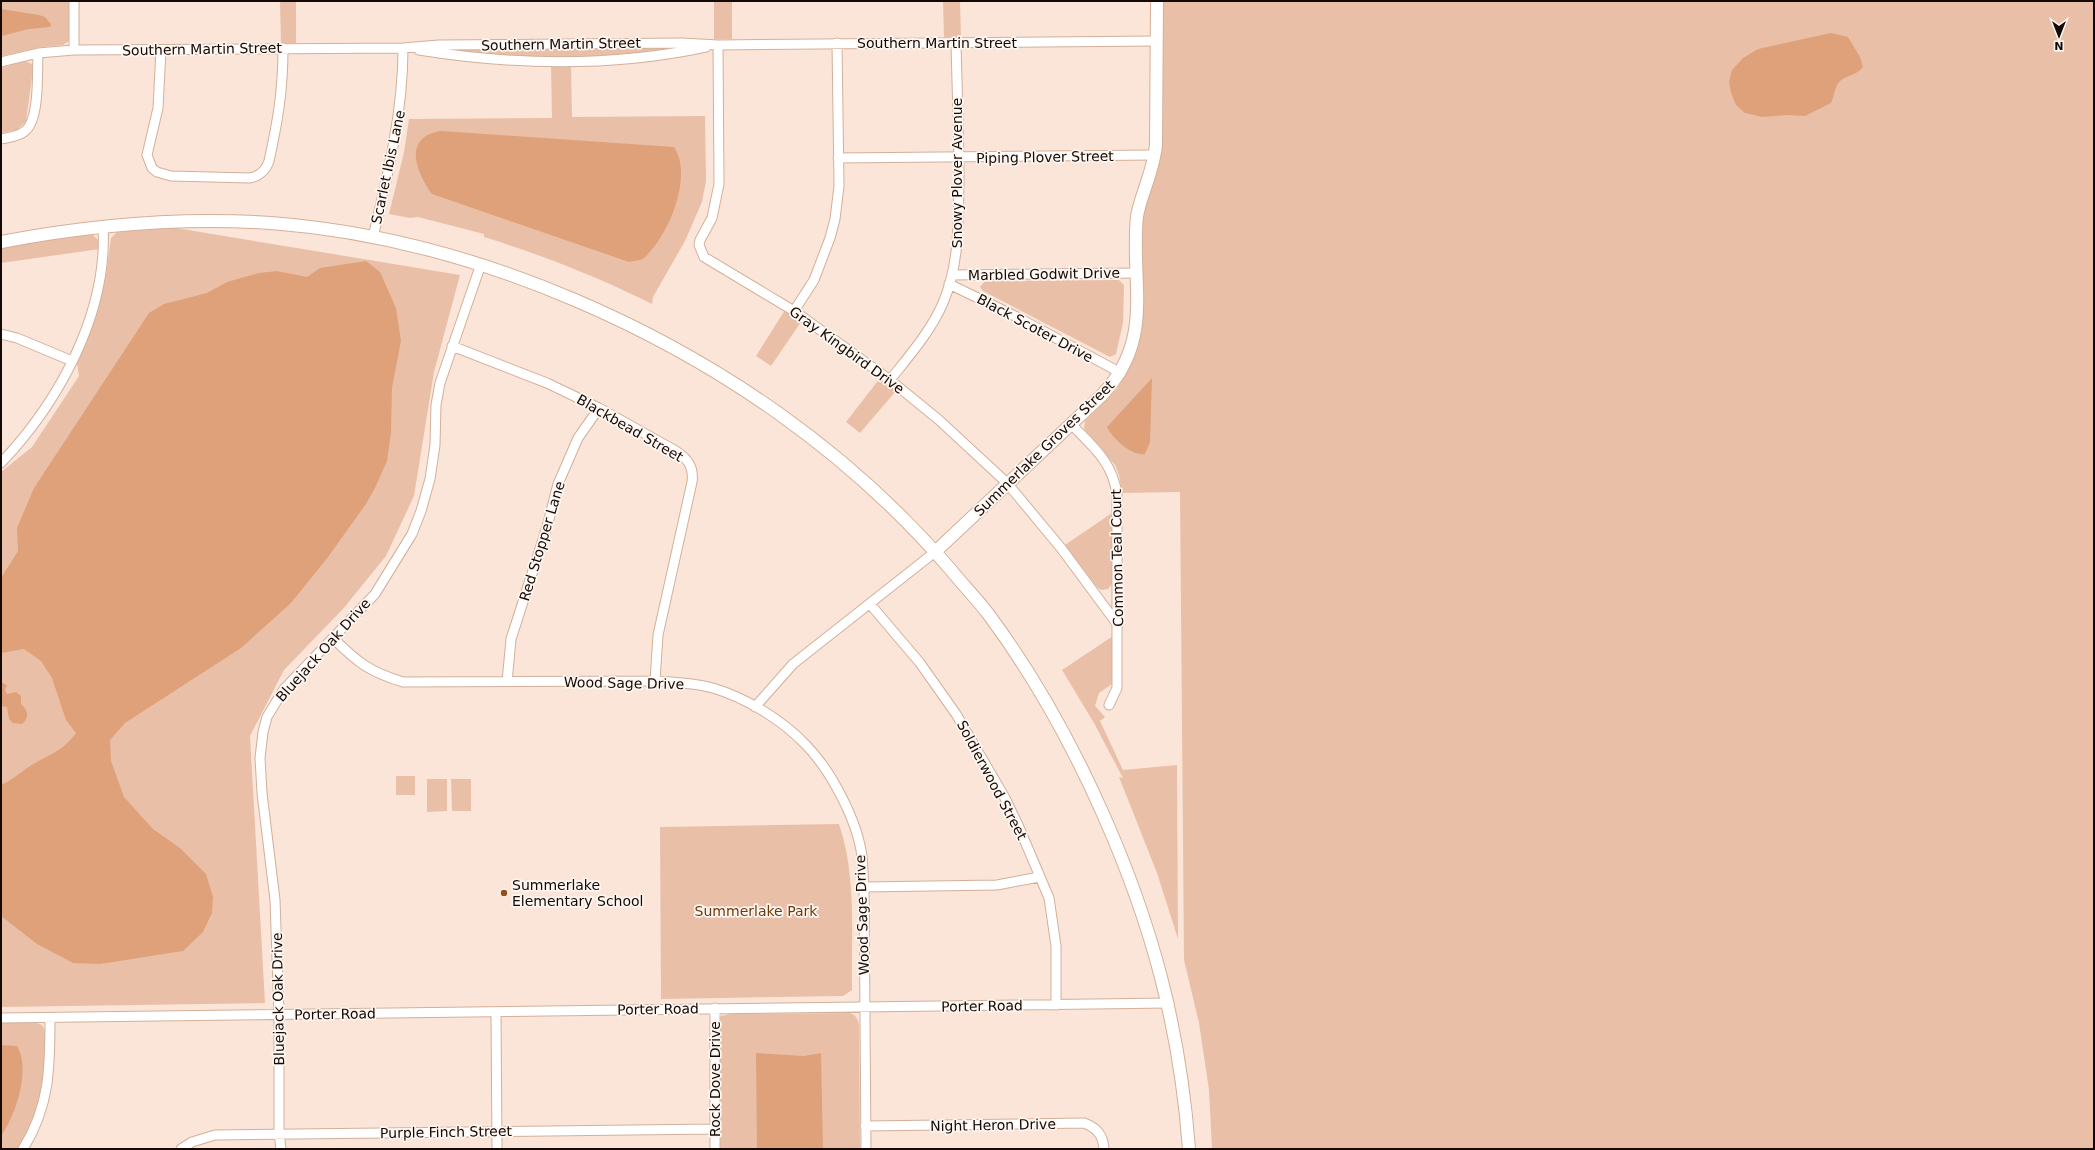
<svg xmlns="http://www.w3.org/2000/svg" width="2095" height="1150" font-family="'DejaVu Sans',sans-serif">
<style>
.green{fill:#e9c0a7}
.water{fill:#dfa17a}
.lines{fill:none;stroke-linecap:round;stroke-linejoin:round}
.street-casing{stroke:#d2b09a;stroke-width:11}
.secondary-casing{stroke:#d2b09a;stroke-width:14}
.street{stroke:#fff;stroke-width:9}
.secondary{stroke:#fff;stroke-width:12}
.poi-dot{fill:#92501f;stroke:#fdf6f1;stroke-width:1.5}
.labels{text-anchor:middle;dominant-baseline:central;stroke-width:3.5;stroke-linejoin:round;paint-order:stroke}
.street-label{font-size:14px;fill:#140904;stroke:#fdf6f1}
.poi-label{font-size:14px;fill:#140904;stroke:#fdf6f1;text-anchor:start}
.park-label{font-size:14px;fill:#713809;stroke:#fdf6f1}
</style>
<rect width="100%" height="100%" fill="#fbe5d8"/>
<path class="green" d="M 1,1 L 69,1 L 69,41 L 63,45 L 41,47 L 1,56 Z
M 280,1 L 296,1 L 296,43 L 281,43 Z
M 714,1 L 732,1 L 732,39 L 714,39 Z
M 943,1 L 960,1 L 961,37 L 944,37 Z
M 1161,1 L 2094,1 L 2094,1149 L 1212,1149 L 1209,1090 L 1199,1023 L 1184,960 L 1180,492 L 1122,493 L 1119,475 L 1115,465 L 1084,429 L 1085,421 L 1117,389 L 1129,369 L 1137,350 L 1140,335 L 1142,217 L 1146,199 Z
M 684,46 L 683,49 L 591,58 L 524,58 L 438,49 Z
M 25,61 L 32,64 L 33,70 L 26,121 L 17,130 L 1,133 L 1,68 Z
M 551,65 L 571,65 L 572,117 L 705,116 L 706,181 L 702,202 L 685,241 L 653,297 L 652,304 C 598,277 542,255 484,237 L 484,234 L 418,217 L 410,218 L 389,214 L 404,152 L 409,119 L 552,118 Z
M 170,227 L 460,275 L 434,372 L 414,496 L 386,556 L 343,609 L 284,670 L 250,736 L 265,1003 L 1,1007 L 1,472 L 32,447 L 79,376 L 77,364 L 98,309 L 106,275 L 111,238 L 118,231 Z
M 92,234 L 99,241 L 100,249 L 1,263 L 1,246 Z
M 1119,280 L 1124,285 L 1123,323 L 1116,354 L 1110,357 L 983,291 L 980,287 L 985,281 Z
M 785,310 L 801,322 L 771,366 L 756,356 Z
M 880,378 L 896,391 L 860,433 L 846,422 Z
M 1112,513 L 1113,583 L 1108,589 L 1101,590 L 1096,586 L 1065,545 Z
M 1113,636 L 1112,684 L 1099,693 L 1095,706 L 1105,717 L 1100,721 L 1123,770 L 1177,765 L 1178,939 L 1157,873 L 1119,777 L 1123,778 L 1094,723 L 1062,670 Z
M 396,776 L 415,776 L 415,795 L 396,795 Z
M 427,779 L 447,779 L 447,811 L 427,812 Z
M 451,779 L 471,779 L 471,811 L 452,811 Z
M 839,824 C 857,877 851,935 852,990 L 843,996 L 661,999 L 660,827 Z
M 850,1013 C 856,1015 858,1019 859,1025 L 860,1149 L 720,1149 L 718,1023 L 721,1016 L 731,1014 Z
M 1,1023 L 37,1023 L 42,1025 C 47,1032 45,1041 45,1049 C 45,1085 36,1118 18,1149 L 1,1149 Z"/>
<path class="water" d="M 1,9 L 39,15 L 45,17 L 51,24 L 50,27 L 29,29 L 1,36 Z
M 1831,33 L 1848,37 L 1860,57 L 1863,67 C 1856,76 1846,75 1839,82 C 1835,86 1834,97 1831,103 L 1805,116 L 1787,115 L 1762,117 L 1745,113 L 1736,105 L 1731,93 L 1729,82 L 1732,70 L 1743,58 L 1758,49 Z
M 441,131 L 674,147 C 692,174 672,224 654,247 C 651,250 647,256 644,258 C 640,261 633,261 629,262 L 432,194 C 416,172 402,137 441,131 Z
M 366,261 L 380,272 L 396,308 L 401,341 L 392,388 L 391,433 L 387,461 L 375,488 L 366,504 L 328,557 L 291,603 L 241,648 L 125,723 L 110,740 L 111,761 L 124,797 L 153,829 L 180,848 L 206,874 L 213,897 L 212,913 L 203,932 L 183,951 L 100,964 L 73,963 L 37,944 L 1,916 L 1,785 C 12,780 20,773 30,766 C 49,754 61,753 76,733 L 66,720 L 52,678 L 41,661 L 24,649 L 1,653 L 1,578 L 18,551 L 17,528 L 34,488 L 149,313 L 164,304 L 207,293 L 227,282 L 259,273 L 277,271 L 307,277 L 320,268 Z
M 1152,378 L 1150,442 L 1145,454 C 1131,456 1113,439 1107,427 Z
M 1,682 L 7,685 L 5,690 L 7,694 L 16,692 L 21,696 L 21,704 C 28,710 30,718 22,724 L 13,723 L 9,719 L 7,707 L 1,706 Z
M 1,1045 L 17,1046 C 31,1069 16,1115 1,1136 Z
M 756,1053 L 804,1056 L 821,1053 L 823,1149 L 757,1149 Z"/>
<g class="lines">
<defs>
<path id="street" d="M 74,1 L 74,50
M 718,45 L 719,184 L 712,218 L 700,240 L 699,245 L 704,257 L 794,311 L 890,380 L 939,420 L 1007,483 L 1061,548 L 1118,625
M 161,50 L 158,108 L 147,155 L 152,168 L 157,172 L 171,176 L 249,178 C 259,177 266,170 269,161 C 278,120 283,90 283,48
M 419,50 C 513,65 612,67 706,47
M 1,62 L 38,53 L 74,50 L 403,48 L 439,45 L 682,43 L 718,45 L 1156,41
M 1,139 C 9,137 18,137 25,131 C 40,119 37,72 38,53
M 838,158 L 1155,155
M 373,237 C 388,174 403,113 403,48
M 952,275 L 1136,273
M 949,284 L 1017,317 L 1121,373
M 794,311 L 814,280 L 830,238 L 835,219 L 839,186 L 837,43
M 1,334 L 17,338 L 72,361
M 452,346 L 547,383 L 599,408 L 676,451 C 688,459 694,467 692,482 L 658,635 L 655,681
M 890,380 C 909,356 931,331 943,303 C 960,263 958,221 959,180 C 959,134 957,88 956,43
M 1071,424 C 1093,447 1112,461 1117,494 L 1117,688 L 1109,705
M 1,463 C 59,402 108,313 103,227
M 870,604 L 920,663 L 956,714 L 1005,798 L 1018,825 L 1049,898 L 1056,946 L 1056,1005
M 333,638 C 358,663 370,672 403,682 L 655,681 C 674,682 694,683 713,688 C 746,698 781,719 805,744 C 831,770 857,820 862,856 C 863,866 863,877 864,887 L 866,1149
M 507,682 L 511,639 L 547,527 L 558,484 L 578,438 L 599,408
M 755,707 L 793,664 L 935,552
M 864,887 L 997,885 L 1039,877
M 496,1012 L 497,1149
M 1,1018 L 1169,1003
M 865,1126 L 1084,1123 C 1097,1128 1103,1135 1104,1149
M 23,1149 C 50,1106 50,1067 50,1018
M 181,1149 L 192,1142 L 215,1135 L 714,1129
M 281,1149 L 279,1133 L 279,1015 L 275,900 L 262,793 L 260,758 L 263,732 L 267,717 L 284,689 L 375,594 L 412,534 L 421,511 L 430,479 L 435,445 L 436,405 L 440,383 L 481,264
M 715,1149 L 715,1008"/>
<path id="secondary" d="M 1,242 C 90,225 181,217 271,223 C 376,231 479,259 575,300 C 718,361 849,451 951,570 C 963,585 977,599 989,615 C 1035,677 1072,744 1103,814 C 1152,924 1180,1028 1189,1149
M 935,552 L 1101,396 C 1156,339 1130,284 1137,216 C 1142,191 1154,170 1156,144 L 1157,1"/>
</defs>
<use href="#street" class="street-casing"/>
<use href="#secondary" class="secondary-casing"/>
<use href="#street" class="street"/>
<use href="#secondary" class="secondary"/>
</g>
<circle class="poi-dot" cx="504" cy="893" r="4"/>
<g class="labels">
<g class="street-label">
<text x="937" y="43">Southern Martin Street</text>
<text transform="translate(561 44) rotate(-1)">Southern Martin Street</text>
<text transform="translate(202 49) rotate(-1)">Southern Martin Street</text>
<text transform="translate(1045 157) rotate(-1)">Piping Plover Street</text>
<text transform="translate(388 167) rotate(-78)">Scarlet Ibis Lane</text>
<text transform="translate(957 173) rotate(-90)">Snowy Plover Avenue</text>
<text transform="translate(1044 274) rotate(-1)">Marbled Godwit Drive</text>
<text transform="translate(1035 328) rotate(28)">Black Scoter Drive</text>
<text transform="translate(847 350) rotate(36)">Gray Kingbird Drive</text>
<text transform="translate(630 428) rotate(30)">Blackbead Street</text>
<text transform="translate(1044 448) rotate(-44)">Summerlake Groves Street</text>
<text transform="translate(542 541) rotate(-73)">Red Stopper Lane</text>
<text transform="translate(1117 558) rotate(-91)">Common Teal Court</text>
<text transform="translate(323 650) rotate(-48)">Bluejack Oak Drive</text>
<text transform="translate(624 683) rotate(1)">Wood Sage Drive</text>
<text transform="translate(992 780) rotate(62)">Soldierwood Street</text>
<text transform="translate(862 915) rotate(-92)">Wood Sage Drive</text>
<text transform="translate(278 999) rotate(-91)">Bluejack Oak Drive</text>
<text transform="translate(982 1006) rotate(-1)">Porter Road</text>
<text transform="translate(658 1009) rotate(-1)">Porter Road</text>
<text transform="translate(335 1014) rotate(-1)">Porter Road</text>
<text transform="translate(715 1079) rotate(-90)">Rock Dove Drive</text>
<text transform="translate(993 1125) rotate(-1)">Night Heron Drive</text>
<text transform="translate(446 1132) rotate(-1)">Purple Finch Street</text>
</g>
<g class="poi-label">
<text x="512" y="885">Summerlake<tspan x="512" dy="16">Elementary School</tspan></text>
</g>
<g class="park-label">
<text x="756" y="911">Summerlake Park</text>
</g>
</g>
<rect width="2095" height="1150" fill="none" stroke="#140904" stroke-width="4"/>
<g transform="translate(2059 36) rotate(180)" stroke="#fdf6f1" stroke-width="3" paint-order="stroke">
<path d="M0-3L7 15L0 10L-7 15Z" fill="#140904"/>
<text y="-6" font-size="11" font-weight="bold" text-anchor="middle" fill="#140904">N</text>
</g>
</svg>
